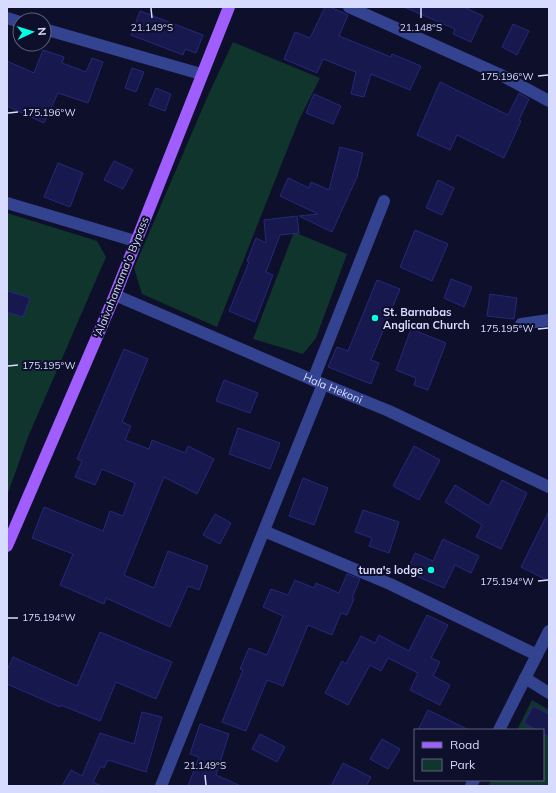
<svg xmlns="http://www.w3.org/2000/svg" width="556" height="793" font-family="Mulish,sans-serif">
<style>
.green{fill:#10352c}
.building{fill:#17184e;stroke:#27287c}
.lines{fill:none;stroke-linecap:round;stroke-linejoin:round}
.minor{stroke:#33438f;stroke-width:12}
.major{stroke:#a15eff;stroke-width:12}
.ticks{fill:none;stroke:#d7dbff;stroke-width:1.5}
.poi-dot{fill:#03ffe3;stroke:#0d0f2b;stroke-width:1.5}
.labels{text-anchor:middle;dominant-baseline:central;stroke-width:4;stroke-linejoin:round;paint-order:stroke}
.street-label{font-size:11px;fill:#d7dbff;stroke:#0d0f2b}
.poi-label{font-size:11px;font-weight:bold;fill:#d7dbff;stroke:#0d0f2b;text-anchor:start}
.ticks-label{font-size:10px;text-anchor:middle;fill:#d7dbff;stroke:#0d0f2b;stroke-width:4;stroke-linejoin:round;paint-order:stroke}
</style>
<rect width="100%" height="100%" fill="#0d0f2b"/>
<path class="green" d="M 233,42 L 320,78 L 299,120 L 217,327 L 142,294 L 134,268 L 209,93 Z
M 7,213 L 97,241 L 106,257 L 28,437 L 7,496 Z
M 294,232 L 347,254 L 316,338 L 303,354 L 253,339 Z
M 532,700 L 549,710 L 549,786 L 488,786 L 491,780 L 543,780 L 543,730 L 517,730 Z"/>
<path class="building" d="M 325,7 L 330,7 L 348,15 L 339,36 L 391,57 L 392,54 L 421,66 L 410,90 L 371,74 L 364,97 L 351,94 L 356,72 L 323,59 L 317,73 L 284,59 L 295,32 L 310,38 Z
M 404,7 L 464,7 L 483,16 L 471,42 L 453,34 L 455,29 Z
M 140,11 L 203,35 L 196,53 L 185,49 L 183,55 L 131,35 Z
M 513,24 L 529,31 L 517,55 L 502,47 Z
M 43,50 L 64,57 L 62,63 L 86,72 L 92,58 L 103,62 L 88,103 L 58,93 L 44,123 L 7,106 L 7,61 L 34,73 Z
M 132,68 L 144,72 L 136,92 L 125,88 Z
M 440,82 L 508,115 L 519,93 L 529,99 L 519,120 L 521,121 L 504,158 L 457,135 L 450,150 L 417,135 Z
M 156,88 L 171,94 L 165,111 L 149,105 Z
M 314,94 L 341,106 L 333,124 L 306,113 Z
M 340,147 L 363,153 L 357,177 L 332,232 L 299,216 L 318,214 L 280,196 L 288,178 L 309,188 L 311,182 L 329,190 Z
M 114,161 L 133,170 L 123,189 L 104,180 Z
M 58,163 L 83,173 L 70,207 L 44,197 Z
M 438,180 L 454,188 L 442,215 L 426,208 Z
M 297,216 L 299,233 L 280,235 L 266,272 L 273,275 L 255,322 L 229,311 L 249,262 L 247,261 L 256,238 L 266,243 L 264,220 Z
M 415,230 L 448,244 L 432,281 L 400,267 Z
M 451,279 L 472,287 L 464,307 L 444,298 Z
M 377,280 L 400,289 L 371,360 L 379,363 L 371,384 L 328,367 L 337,347 L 348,351 Z
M 7,291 L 30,298 L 23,317 L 7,312 Z
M 490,294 L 517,298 L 514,319 L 487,316 Z
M 411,329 L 446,343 L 428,390 L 414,385 L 416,378 L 396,370 Z
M 124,349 L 148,359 L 122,422 L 131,426 L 125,440 L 149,449 L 152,440 L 185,453 L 188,446 L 214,459 L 197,494 L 164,477 L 124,575 L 154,588 L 168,551 L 208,566 L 199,590 L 188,586 L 170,627 L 106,598 L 104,604 L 60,585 L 73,554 L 32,538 L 44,507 L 103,531 L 110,511 L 123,516 L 135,483 L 102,469 L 95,485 L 75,477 L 82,461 L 77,459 Z
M 224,380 L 258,393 L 250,413 L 216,401 Z
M 238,428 L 280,443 L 270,469 L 229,454 Z
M 414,446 L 440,460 L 419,500 L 393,486 Z
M 303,478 L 328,488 L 314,525 L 289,516 Z
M 502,480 L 527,493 L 501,549 L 476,537 L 482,525 L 445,502 L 455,485 L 489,506 Z
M 363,510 L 399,522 L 389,553 L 369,546 L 372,538 L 355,532 Z
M 549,511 L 549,581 L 521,567 Z
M 215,514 L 231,523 L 220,544 L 203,535 Z
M 443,539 L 479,556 L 471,573 L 455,565 L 444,588 L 407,572 L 415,553 L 433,561 Z
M 347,574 L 360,579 L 352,598 L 354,599 L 347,615 L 341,613 L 332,635 L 308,625 L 283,686 L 267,680 L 246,731 L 222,722 L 243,670 L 240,669 L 249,648 L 267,655 L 283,616 L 263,607 L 271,589 L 288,595 L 295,580 L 314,588 L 316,583 L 339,593 Z
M 427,615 L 448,625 L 431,658 L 440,662 L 433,676 L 450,685 L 440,705 L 410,690 L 418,673 L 388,658 L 381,671 L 370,665 L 348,705 L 325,693 L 342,661 L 346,664 L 361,636 L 375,643 L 379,635 L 409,651 Z
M 100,632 L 172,662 L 156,699 L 116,682 L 100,721 L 61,705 L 60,707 L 7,684 L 7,670 L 13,657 L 77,686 Z
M 533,706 L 549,714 L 549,737 L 543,734 L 543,730 L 536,730 L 524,723 Z
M 428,710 L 469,730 L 418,730 Z
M 142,712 L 162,717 L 146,772 L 108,760 L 104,768 L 101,766 L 93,782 L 101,786 L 62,786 L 71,770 L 82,776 L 100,733 L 134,744 Z
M 200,724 L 229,734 L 216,775 L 241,786 L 188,786 L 199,757 L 190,754 Z
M 260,734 L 285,747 L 277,762 L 252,749 Z
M 382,739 L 400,749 L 388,769 L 370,759 Z
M 343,763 L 371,777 L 366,786 L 331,786 Z"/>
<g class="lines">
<g class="minor">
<path d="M 349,7 L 501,75 L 549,101"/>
<path d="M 7,18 L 20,22"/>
<path d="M 44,29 L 201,74"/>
<path d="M 7,203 L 135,241"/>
<path id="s1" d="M 115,295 L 313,380 L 389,411 L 549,487"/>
<path d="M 521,324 L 549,320"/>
<path d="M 313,380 L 384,201"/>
<path d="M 264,531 L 390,584 L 537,655"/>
<path d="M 525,678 L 549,693"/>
<path d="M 499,730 L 549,631"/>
<path d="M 161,786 L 323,384"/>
<path d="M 471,786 L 474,780"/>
</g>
<path class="major" d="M 7,546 L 115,295 L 229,7"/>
</g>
<path class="ticks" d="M 151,8 L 152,18M 421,8 L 421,18M 538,76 L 548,75M 8,113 L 18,112M 538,329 L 548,328M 8,366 L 18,365M 538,581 L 548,580M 8,618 L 18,618M 205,775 L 206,785"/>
<g class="poi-dot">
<circle cx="375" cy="318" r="4"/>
<circle cx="431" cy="570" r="4"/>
</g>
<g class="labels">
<g class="street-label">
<text transform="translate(121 277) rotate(-68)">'Alaivahamama'o Bypass</text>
<text stroke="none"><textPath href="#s1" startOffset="237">Hala Hekoni</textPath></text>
</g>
<g class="poi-label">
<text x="383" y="312">St. Barnabas<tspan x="383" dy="13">Anglican Church</tspan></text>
<text x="423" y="570" text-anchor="end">tuna's lodge</text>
</g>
</g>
<g class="ticks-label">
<text x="152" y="31">21.149°S</text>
<text x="421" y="31">21.148°S</text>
<text x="507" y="80">175.196°W</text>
<text x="49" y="116">175.196°W</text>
<text x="507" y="332">175.195°W</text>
<text x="49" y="369">175.195°W</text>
<text x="507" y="585">175.194°W</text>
<text x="49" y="621">175.194°W</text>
<text x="205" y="769">21.149°S</text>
</g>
<rect width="556" height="793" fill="none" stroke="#d7dbff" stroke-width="16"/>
<rect x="414" y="729" width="130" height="52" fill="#0d0f2b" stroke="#5e6180"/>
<rect x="422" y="742" width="20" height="6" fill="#a15eff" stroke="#5e6180"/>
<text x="450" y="749" font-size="12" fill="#d7dbff">Road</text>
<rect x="422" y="759" width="20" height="12" fill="#10352c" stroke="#5e6180"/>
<text x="450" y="769" font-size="12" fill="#d7dbff">Park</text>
<g transform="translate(32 32) rotate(86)"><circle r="19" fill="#0d0f2b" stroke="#5e6180"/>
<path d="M0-3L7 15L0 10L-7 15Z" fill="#03ffe3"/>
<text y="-6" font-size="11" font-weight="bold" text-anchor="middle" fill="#d7dbff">N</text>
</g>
</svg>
